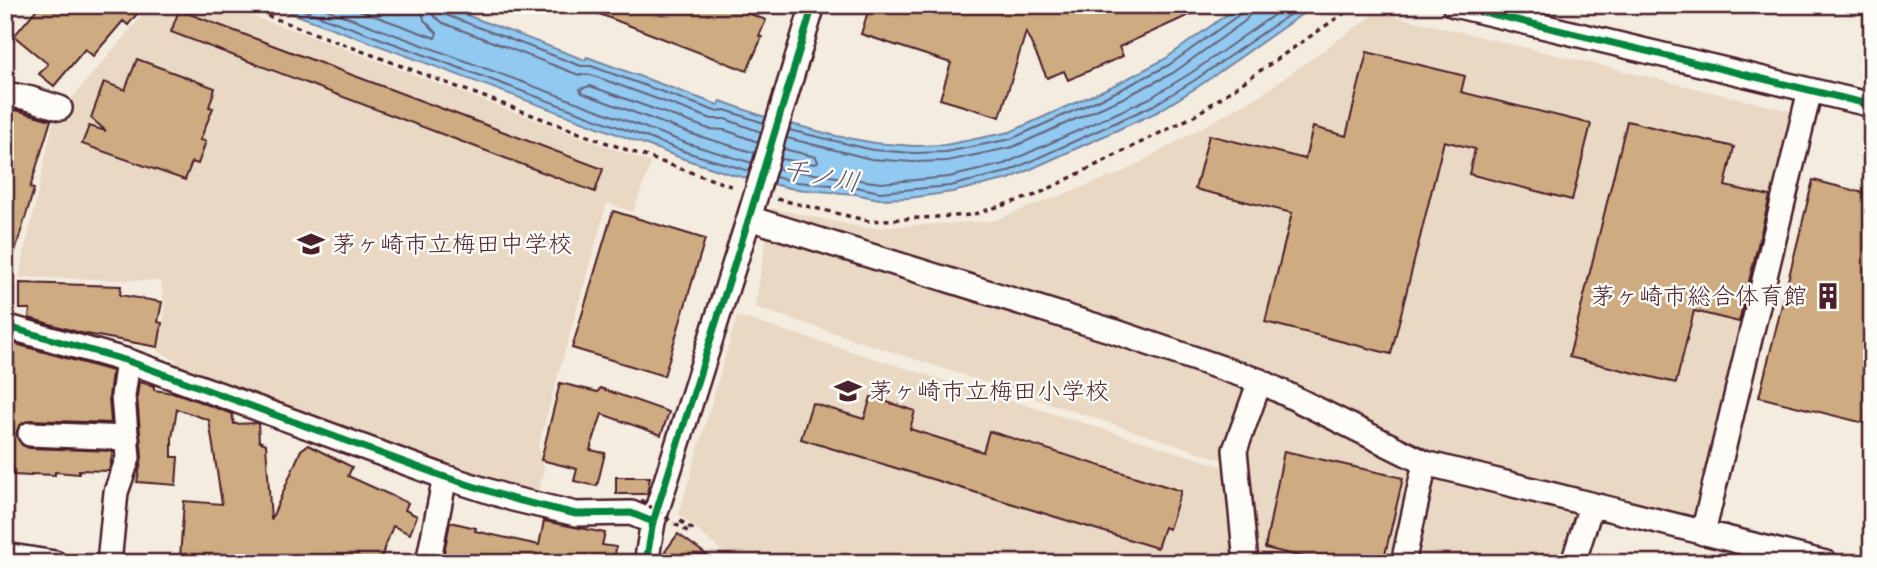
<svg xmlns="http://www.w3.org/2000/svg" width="1877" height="568" font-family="'Balsamiq Sans','Klee One',sans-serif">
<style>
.built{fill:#e9d8c3}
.water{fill:#91c9f0;stroke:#7585a1;stroke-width:2}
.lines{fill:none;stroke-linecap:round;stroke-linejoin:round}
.shore{stroke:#66637a;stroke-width:2}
.building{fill:#cfab81;stroke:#4a1f2b;stroke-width:2}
.minor-casing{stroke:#4a1f2b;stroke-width:28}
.path{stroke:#4a1f2b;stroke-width:3.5;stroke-dasharray:5 5;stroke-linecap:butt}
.minor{stroke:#fdfcf7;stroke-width:23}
.path-bridge{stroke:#4a1f2b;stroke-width:3.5;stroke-dasharray:5 5;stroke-linecap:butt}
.cycleway-casing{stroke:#fdfcf7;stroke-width:11}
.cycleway{stroke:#00873e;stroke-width:7}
.labels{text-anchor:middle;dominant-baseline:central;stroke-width:5;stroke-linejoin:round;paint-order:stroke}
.poi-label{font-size:24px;fill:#4a1f2b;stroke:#fdfcf7;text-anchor:start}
.water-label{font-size:26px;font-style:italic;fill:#5f5266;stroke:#fdfcf7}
</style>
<rect width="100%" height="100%" fill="#f4ecdf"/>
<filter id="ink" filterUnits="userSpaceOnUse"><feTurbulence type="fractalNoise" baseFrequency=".0143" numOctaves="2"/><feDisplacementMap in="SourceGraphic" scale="14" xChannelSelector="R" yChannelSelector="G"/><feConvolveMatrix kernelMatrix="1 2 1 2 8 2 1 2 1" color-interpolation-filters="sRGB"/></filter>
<g filter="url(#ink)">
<path class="built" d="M 151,5 L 218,5 L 302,33 L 651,163 L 633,212 L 607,203 L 538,447 L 544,469 L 538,494 L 429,460 L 181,371 L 174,359 L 157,351 L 165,314 L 161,281 L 19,277 L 54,119 Z
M 1377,12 L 1798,113 L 1692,518 L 1604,498 L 1587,563 L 1242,563 L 1226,461 L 755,307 L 771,208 L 866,228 L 992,221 L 1121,173 L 1262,94 Z
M 737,316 L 1222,466 L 1237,563 L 735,563 L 679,514 Z"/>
<path class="water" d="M 270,5 L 440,5 L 585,60 L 587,57 L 718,105 L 721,101 L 762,116 L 836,136 L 875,143 L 914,146 L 945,145 L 1010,132 L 1117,84 L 1165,59 L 1240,5 L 1315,5 L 1199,86 L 1157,112 L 1009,179 L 952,192 L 909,198 L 879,199 L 855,194 L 794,189 L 734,175 L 684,159 Z"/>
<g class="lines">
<path class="shore" d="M 290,5 L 686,152 L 749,171
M 315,5 L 689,144 L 752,163
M 345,5 L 435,38 L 437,33 L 424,20 L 421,5
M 432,5 L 434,16 L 443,23 L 579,75 L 591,75 L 712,119 L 725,119 L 761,132
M 441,5 L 441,11 L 446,15 L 581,66 L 591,66 L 715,111 L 725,110 L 764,123
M 789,130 L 873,150 L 914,153 L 946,152 L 1011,139 L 1120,90 L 1169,65 L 1240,14 L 1243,5
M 787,138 L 871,159 L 913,162 L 947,161 L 1013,147 L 1123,98 L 1173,73 L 1245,21 L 1250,14 L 1252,5
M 755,153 L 692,134 L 582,93 L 580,89 L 590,86 L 709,129 L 725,130 L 758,142
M 781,159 L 815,164 L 818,162 L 816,157 L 784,149
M 778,169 L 881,183 L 949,177 L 1004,164 L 1150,98 L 1191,73 L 1288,5
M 775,177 L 796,182 L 856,187 L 880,192 L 950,186 L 1007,172 L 1154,105 L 1195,80 L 1303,5"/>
</g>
<path class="building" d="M 40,5 L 144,5 L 128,25 L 123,21 L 93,56 L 85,49 L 54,86 L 39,74 L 48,64 L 14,36 Z
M 576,5 L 727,5 L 766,20 L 759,36 L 762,37 L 747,71 Z
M 870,5 L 1211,5 L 1119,47 L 1123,56 L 1068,80 L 1064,71 L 1047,78 L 1026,32 L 1000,117 L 940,99 L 951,63 L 861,34 Z
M 179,10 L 603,169 L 595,192 L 171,32 Z
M 1367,52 L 1465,76 L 1461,92 L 1591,124 L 1572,200 L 1469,174 L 1475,149 L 1444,141 L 1391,354 L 1265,322 L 1292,213 L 1195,189 L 1209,135 L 1305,159 L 1313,127 L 1346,136 Z
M 137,59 L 215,88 L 209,107 L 213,108 L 200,140 L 206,141 L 198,164 L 192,162 L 185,180 L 82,144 L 89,126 L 106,131 L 91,118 L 104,82 L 125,90 Z
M 12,109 L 51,120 L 30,188 L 34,189 L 9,271 L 5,270 L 5,133 Z
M 1627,121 L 1734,147 L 1725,186 L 1770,196 L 1739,322 L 1694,311 L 1676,383 L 1569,357 Z
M 1813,180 L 1872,195 L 1872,425 L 1759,397 Z
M 613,211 L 705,239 L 664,376 L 572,348 Z
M 20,283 L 121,286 L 120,295 L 162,302 L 158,322 L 162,323 L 158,347 L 81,333 L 29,318 L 30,309 L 20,309 Z
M 5,341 L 112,371 L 109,397 L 111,423 L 30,420 L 19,426 L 16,434 L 22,445 L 29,448 L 113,451 L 109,471 L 79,470 L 79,474 L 55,472 L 55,475 L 31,474 L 31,476 L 13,475 L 13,468 L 5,468 Z
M 139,382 L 154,386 L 154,390 L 179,394 L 232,414 L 234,424 L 258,423 L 259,441 L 266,444 L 271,520 L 301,450 L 308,445 L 352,467 L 348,476 L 408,503 L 405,510 L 417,516 L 410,534 L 393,526 L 379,563 L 220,563 L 220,561 L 180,558 L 184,501 L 222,504 L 209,420 L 177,409 L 172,438 L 172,457 L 178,457 L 176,485 L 137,482 L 142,457 L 137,396 Z
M 560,383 L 598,392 L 600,388 L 669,412 L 661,435 L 602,414 L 590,450 L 605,453 L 597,486 L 574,481 L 577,469 L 541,460 Z
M 871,397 L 915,411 L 910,429 L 983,452 L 989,431 L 1181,491 L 1169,529 L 1164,527 L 1157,548 L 801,439 L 812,403 L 864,419 Z
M 1284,451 L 1403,478 L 1383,563 L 1328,563 L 1265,548 Z
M 616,477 L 650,477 L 647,494 L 616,494 Z
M 544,521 L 605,533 L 602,545 L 616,547 L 614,563 L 442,563 L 450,522 L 476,528 L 475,531 L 539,545 Z
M 678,534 L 718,563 L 660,563 L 661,557 Z"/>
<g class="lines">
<defs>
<path id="minor" d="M 1454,5 L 1872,105
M 5,94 L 28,98 L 60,108
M 749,218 L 1116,332 L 1260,381 L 1425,463 L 1826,563
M 5,326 L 128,361 L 445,477 L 513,499 L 576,514 L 631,513 L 653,522
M 30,434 L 127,438
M 1703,533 L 1810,90
M 5,555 L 55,563
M 109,563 L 116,492 L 128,458 L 123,396 L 128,361
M 428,563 L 445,477
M 646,563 L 653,522 L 749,218 L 813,5
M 1246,563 L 1235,450 L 1260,381
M 1403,563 L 1425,463
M 1573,563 L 1591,506"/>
</defs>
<use href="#minor" class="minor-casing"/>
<path class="path" d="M 239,5 L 596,139 L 736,188
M 777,199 L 869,221 L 971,215 L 1036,195 L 1194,116 L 1356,5
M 675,524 L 689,532 L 692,529 L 676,518"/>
<use href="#minor" class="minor"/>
<path class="path-bridge" d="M 641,500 L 674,523"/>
<defs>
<path id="cycleway" d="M 1454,5 L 1872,105
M 5,326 L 128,361 L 445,477 L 513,499 L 576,514 L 631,513 L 653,522
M 646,563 L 653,522 L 749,218 L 813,5"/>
</defs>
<use href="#cycleway" class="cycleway-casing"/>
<use href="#cycleway" class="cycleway"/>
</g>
</g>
<defs>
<symbol id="school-bare" viewBox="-9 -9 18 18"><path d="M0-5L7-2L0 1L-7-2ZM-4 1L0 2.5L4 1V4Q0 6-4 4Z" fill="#4a1f2b" stroke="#fdfcf7" stroke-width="2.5" paint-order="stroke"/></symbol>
<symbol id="building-bare" viewBox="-9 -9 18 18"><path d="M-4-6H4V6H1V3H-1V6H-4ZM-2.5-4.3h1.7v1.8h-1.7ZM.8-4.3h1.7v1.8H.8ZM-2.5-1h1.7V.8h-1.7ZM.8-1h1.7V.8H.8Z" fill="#4a1f2b" stroke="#fdfcf7" stroke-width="2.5" paint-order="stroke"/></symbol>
</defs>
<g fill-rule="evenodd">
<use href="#school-bare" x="292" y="225" width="38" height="38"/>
<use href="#building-bare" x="1809" y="277" width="38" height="38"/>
<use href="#school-bare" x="829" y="372" width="38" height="38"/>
</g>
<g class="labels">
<g class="poi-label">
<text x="332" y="244">茅ヶ崎市立梅田中学校</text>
<text x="1807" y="296" text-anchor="end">茅ヶ崎市総合体育館</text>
<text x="869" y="391">茅ヶ崎市立梅田小学校</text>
</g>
<g class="water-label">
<text transform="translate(821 177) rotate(10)">千ノ川</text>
</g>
</g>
<rect width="1877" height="568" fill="none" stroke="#fdfcf7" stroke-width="28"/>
<rect x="14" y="14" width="1849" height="540" fill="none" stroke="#4a1f2b" stroke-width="2.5" filter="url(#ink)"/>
</svg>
